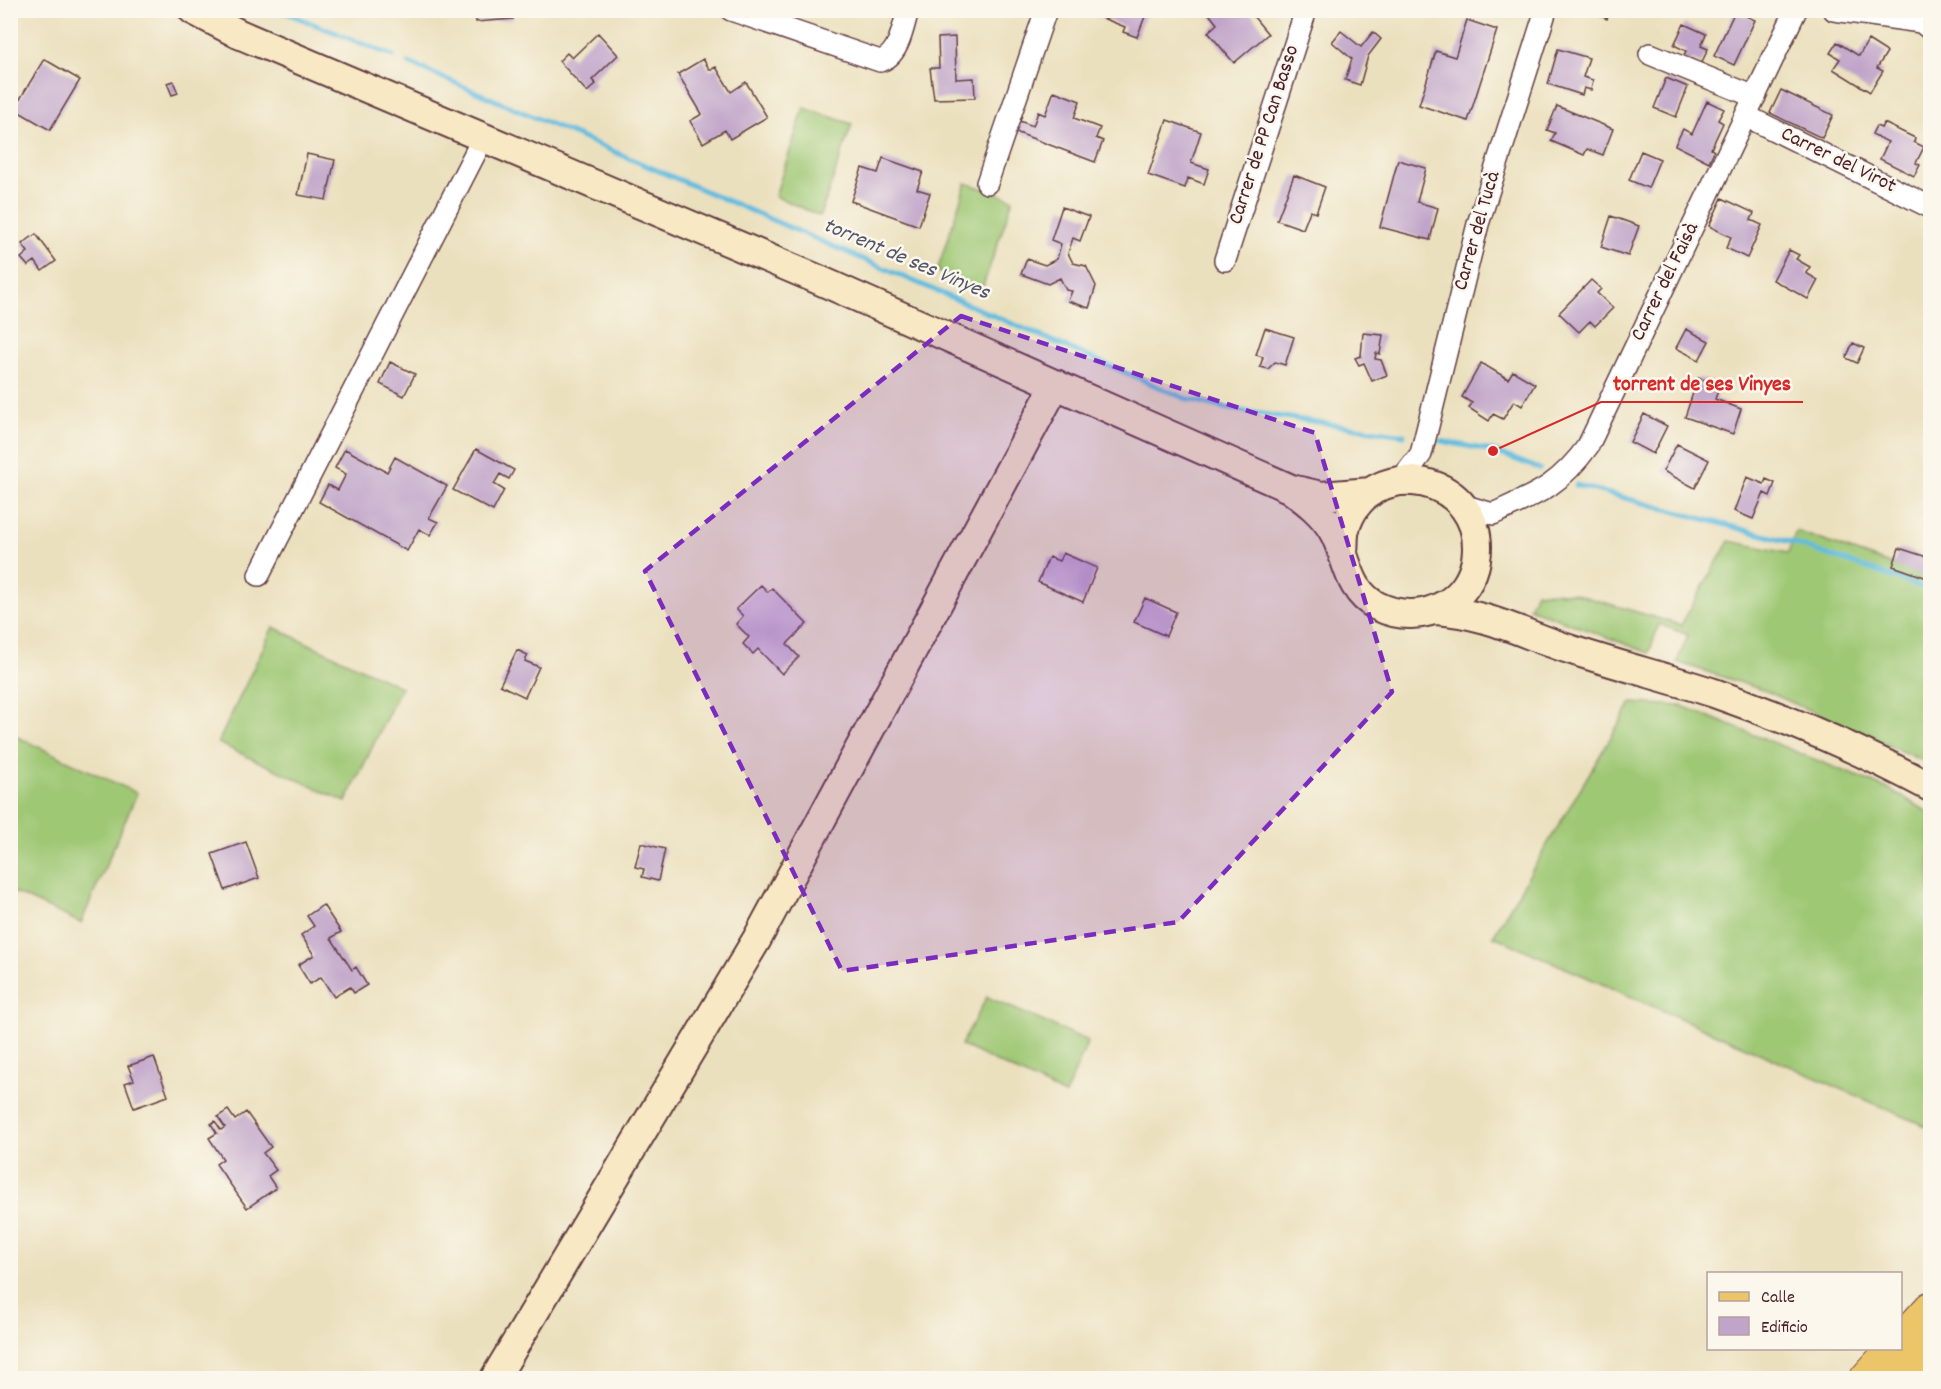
<svg xmlns="http://www.w3.org/2000/svg" width="1941" height="1389" font-family="Dekko,sans-serif">
<style>
.grass{fill:#9fc874;stroke:#747450;stroke-width:1.5}
.lines{fill:none;stroke-linecap:round;stroke-linejoin:round}
.stream{stroke:#61bbde;stroke-width:5}
.building{fill:#c0a4c9}
.street-casing{stroke:#623c41;stroke-width:24}
.secondary-casing{stroke:#623c41;stroke-width:32}
.primary-casing{stroke:#623c41;stroke-width:34}
.street{stroke:#fff;stroke-width:21}
.secondary{stroke:#f8e8c3;stroke-width:28}
.primary{stroke:#edc569;stroke-width:32}
.marked{fill:#7b2cbf;fill-opacity:0.2;stroke:#7b2cbf;stroke-width:4.5;stroke-dasharray:12 8;stroke-linejoin:round}
.labels{text-anchor:middle;dominant-baseline:central;stroke-width:5;stroke-linejoin:round;paint-order:stroke}
.street-label{font-size:21px;fill:#4a1f2b;stroke:#fbf7ec}
.water-label{font-size:22px;font-style:italic;fill:#52566a;stroke:#fbf7ec}
.leader{fill:none;stroke:#d62828;stroke-width:2}
.callout-dot{fill:#d62828;stroke:#fbf7ec;stroke-width:2}
.callout-label{font-size:22px;text-anchor:middle;font-weight:bold;fill:#d62828;stroke:#fbf7ec;stroke-width:5;stroke-linejoin:round;paint-order:stroke}
</style>
<rect width="100%" height="100%" fill="#fbf7ec"/>
<filter id="ink" filterUnits="userSpaceOnUse"><feTurbulence type="fractalNoise" baseFrequency=".0167" numOctaves="2"/><feDisplacementMap in="SourceGraphic" scale="12" xChannelSelector="R" yChannelSelector="G"/><feConvolveMatrix kernelMatrix="1 2 1 2 8 2 1 2 1" color-interpolation-filters="sRGB"/></filter>
<filter id="wash" filterUnits="userSpaceOnUse"><feTurbulence type="fractalNoise" baseFrequency=".008" numOctaves="4" result="noise"/><feDisplacementMap in="SourceGraphic" scale="24" xChannelSelector="R" yChannelSelector="G"/><feGaussianBlur stdDeviation="1.35" result="paint"/><feColorMatrix in="noise" values="0 0 0 0 0 0 0 0 0 0 0 0 0 0 0 0 0 1.4 0 .05"/><feComposite in="paint" operator="in"/></filter>
<g filter="url(#wash)">
<rect width="100%" height="100%" fill="#ebe0be"/>
<path class="grass" d="M 804,108 L 852,124 L 820,216 L 775,196 Z
M 966,183 L 1013,199 L 981,292 L 937,271 Z
M 1796,531 L 1930,578 L 1930,764 L 1766,691 L 1677,662 L 1688,635 L 1659,624 L 1649,653 L 1529,608 L 1536,592 L 1572,593 L 1681,625 L 1729,541 L 1788,553 Z
M 273,627 L 401,687 L 346,802 L 218,743 Z
M 1631,703 L 1682,706 L 1891,790 L 1930,813 L 1930,1128 L 1493,936 Z
M 11,734 L 137,793 L 81,923 L 11,891 Z
M 987,997 L 1088,1041 L 1065,1095 L 961,1045 Z"/>
<g class="lines">
<path class="stream" d="M 279,10 L 393,56
M 409,63 L 1184,398 L 1229,409 L 1404,435
M 1441,441 L 1493,451 L 1540,469
M 1576,485 L 1790,542 L 1930,590"/>
</g>
<g id="blocks">
<path class="building" d="M 475,10 L 512,10 L 513,19 L 476,22 Z
M 1082,10 L 1138,10 L 1146,14 L 1137,37 L 1123,32 L 1125,27 Z
M 1206,10 L 1234,10 L 1237,14 L 1241,10 L 1248,10 L 1268,34 L 1234,63 L 1208,32 L 1217,24 Z
M 1590,10 L 1611,10 L 1607,19 Z
M 1735,11 L 1755,20 L 1734,65 L 1714,56 Z
M 1467,20 L 1497,30 L 1468,121 L 1419,105 L 1436,51 L 1455,57 Z
M 1684,24 L 1706,34 L 1701,46 L 1708,49 L 1701,64 L 1692,59 L 1690,63 L 1682,59 L 1686,51 L 1674,45 Z
M 1341,31 L 1361,47 L 1373,32 L 1381,39 L 1368,56 L 1360,85 L 1345,80 L 1352,59 L 1332,42 Z
M 598,33 L 618,55 L 592,80 L 596,84 L 587,92 L 559,61 L 567,53 L 572,58 Z
M 955,37 L 956,79 L 974,78 L 975,98 L 934,99 L 930,68 L 939,68 L 938,38 Z
M 1868,40 L 1887,52 L 1877,68 L 1883,71 L 1870,92 L 1833,69 L 1840,59 L 1830,53 L 1837,42 L 1859,56 Z
M 1558,49 L 1589,58 L 1583,77 L 1593,80 L 1591,90 L 1584,88 L 1582,95 L 1548,84 Z
M 44,59 L 80,80 L 50,130 L 14,109 Z
M 703,59 L 710,70 L 716,67 L 731,92 L 746,82 L 767,117 L 730,139 L 725,130 L 703,143 L 690,121 L 702,114 L 678,74 Z
M 1666,78 L 1688,87 L 1676,117 L 1654,108 Z
M 173,81 L 178,93 L 172,95 L 167,83 Z
M 1781,90 L 1833,115 L 1822,138 L 1770,113 Z
M 1054,91 L 1080,101 L 1074,118 L 1100,128 L 1096,138 L 1103,141 L 1095,162 L 1013,131 L 1017,120 L 1033,126 L 1038,112 L 1045,115 Z
M 1707,101 L 1724,109 L 1718,120 L 1723,123 L 1711,149 L 1714,151 L 1709,162 L 1675,145 L 1683,129 L 1692,134 Z
M 1557,106 L 1613,129 L 1603,155 L 1587,149 L 1584,155 L 1551,141 L 1555,133 L 1547,130 Z
M 1167,120 L 1201,132 L 1191,163 L 1209,169 L 1204,184 L 1188,178 L 1185,188 L 1148,175 Z
M 1884,123 L 1915,138 L 1914,142 L 1924,147 L 1916,163 L 1920,165 L 1914,176 L 1880,159 L 1888,142 L 1872,134 L 1876,126 L 1881,128 Z
M 1641,151 L 1660,159 L 1648,188 L 1629,180 Z
M 307,154 L 335,160 L 326,200 L 298,195 Z
M 883,158 L 923,172 L 917,189 L 930,193 L 919,226 L 851,201 L 862,168 L 878,173 Z
M 1398,160 L 1426,168 L 1417,202 L 1438,208 L 1430,240 L 1380,227 Z
M 1294,175 L 1325,187 L 1316,213 L 1310,211 L 1303,229 L 1277,220 Z
M 1722,198 L 1754,213 L 1751,220 L 1762,225 L 1747,258 L 1726,248 L 1731,237 L 1709,226 Z
M 1062,207 L 1089,217 L 1080,241 L 1073,238 L 1068,253 L 1073,263 L 1086,266 L 1096,286 L 1089,308 L 1068,301 L 1072,291 L 1066,290 L 1060,278 L 1048,284 L 1021,274 L 1027,259 L 1045,265 L 1057,259 L 1061,244 L 1051,240 Z
M 1611,216 L 1639,226 L 1628,256 L 1601,247 Z
M 36,234 L 56,261 L 42,271 L 35,261 L 28,266 L 21,258 L 28,252 L 22,244 Z
M 1789,250 L 1799,255 L 1796,259 L 1810,267 L 1806,273 L 1818,280 L 1808,299 L 1773,280 Z
M 1591,280 L 1601,289 L 1597,293 L 1613,308 L 1595,326 L 1590,321 L 1579,332 L 1559,313 Z
M 1265,328 L 1294,337 L 1285,365 L 1275,362 L 1268,369 L 1260,367 L 1263,357 L 1256,355 Z
M 1686,329 L 1709,341 L 1699,360 L 1676,348 Z
M 1363,333 L 1383,335 L 1380,354 L 1376,353 L 1375,359 L 1381,360 L 1387,375 L 1372,381 L 1364,363 L 1359,365 L 1355,358 L 1361,356 Z
M 1853,343 L 1864,348 L 1857,363 L 1846,358 Z
M 390,362 L 415,374 L 404,396 L 380,384 Z
M 1481,363 L 1508,379 L 1513,371 L 1535,384 L 1522,406 L 1514,401 L 1503,419 L 1493,414 L 1489,421 L 1469,408 L 1472,403 L 1462,397 Z
M 1698,378 L 1720,385 L 1715,399 L 1741,409 L 1733,434 L 1685,417 Z
M 1644,414 L 1667,426 L 1653,454 L 1630,442 Z
M 1677,444 L 1709,460 L 1695,488 L 1663,471 Z
M 345,449 L 387,472 L 395,457 L 447,486 L 429,518 L 438,522 L 430,535 L 419,529 L 407,551 L 319,502 L 328,485 L 338,490 L 346,474 L 335,468 Z
M 476,449 L 514,470 L 509,479 L 500,474 L 494,484 L 504,490 L 493,511 L 453,490 Z
M 1747,477 L 1764,484 L 1766,479 L 1775,483 L 1770,496 L 1764,493 L 1753,519 L 1734,511 Z
M 1899,548 L 1930,558 L 1930,579 L 1893,566 Z
M 1063,553 L 1097,568 L 1083,602 L 1038,582 L 1049,557 L 1059,561 Z
M 761,585 L 768,592 L 772,588 L 807,624 L 787,644 L 799,657 L 782,674 L 758,649 L 753,654 L 743,644 L 749,637 L 736,624 L 743,616 L 736,609 Z
M 1145,598 L 1176,612 L 1166,636 L 1134,622 Z
M 517,650 L 528,655 L 525,661 L 539,667 L 525,697 L 500,685 Z
M 246,842 L 259,878 L 225,890 L 212,854 Z
M 641,843 L 665,849 L 658,881 L 642,877 L 644,869 L 635,867 Z
M 323,905 L 341,932 L 331,938 L 352,970 L 356,967 L 367,985 L 354,993 L 350,987 L 334,997 L 321,977 L 310,984 L 298,965 L 314,955 L 301,935 L 314,926 L 307,916 Z
M 154,1057 L 168,1096 L 134,1108 L 125,1083 L 134,1080 L 128,1066 Z
M 228,1110 L 235,1120 L 246,1112 L 271,1147 L 263,1153 L 276,1170 L 268,1176 L 276,1188 L 247,1208 L 216,1164 L 223,1159 L 209,1138 L 217,1133 L 211,1124 L 215,1121 L 221,1130 L 225,1127 L 218,1117 Z"/>
</g>
</g>
<g filter="url(#ink)">
<use href="#blocks" fill-opacity="0" stroke="#623c41" stroke-width="1.5"/>
<g class="lines">
<defs>
<path id="street" d="M 731,10 L 880,61 C 899,56 903,27 908,10
M 1834,10 L 1921,22 L 1930,29
M 1650,54 L 1755,97
M 1746,116 L 1930,207
M 987,183 L 1046,10
M 1225,260 L 1306,10
M 1401,480 L 1421,454 L 1478,224 L 1546,10
M 1462,505 L 1493,514 C 1537,494 1559,486 1588,446 L 1796,10
M 259,575 L 483,138"/>
<path id="secondary" d="M 193,10 L 239,34 L 817,279 L 1291,489 L 1321,496 L 1371,492
M 1293,491 C 1308,502 1322,513 1332,529 C 1348,555 1346,590 1377,606 C 1399,617 1424,617 1446,604 C 1462,595 1473,578 1476,560 C 1489,475 1368,449 1345,529 C 1343,536 1344,544 1343,552
M 1436,610 C 1491,614 1524,635 1575,651 C 1621,666 1668,678 1714,693 C 1789,719 1861,750 1930,787
M 495,1378 L 757,939 L 1056,384"/>
<path id="primary" d="M 1900,1341 L 1930,1308
M 1866,1378 L 1893,1348
M 1907,1378 L 1930,1353"/>
</defs>
<use href="#street" class="street-casing"/>
<use href="#secondary" class="secondary-casing"/>
<use href="#primary" class="primary-casing"/>
<use href="#street" class="street"/>
<use href="#secondary" class="secondary"/>
<use href="#primary" class="primary"/>
</g>
</g>
<path class="marked" d="M 961,316 L 1315,433 L 1392,692 L 1178,922 L 842,971 L 645,571 Z"/>
<g class="labels">
<g class="street-label">
<text transform="translate(1265 135) rotate(-72)">Carrer de PP Can Basso</text>
<text transform="translate(1838 161) rotate(26)">Carrer del Virot</text>
<text transform="translate(1478 231) rotate(-74)">Carrer del Tucà</text>
<text transform="translate(1666 282) rotate(-64)">Carrer del Faisà</text>
</g>
<g class="water-label">
<text transform="translate(906 260) rotate(23)">torrent de ses Vinyes</text>
</g>
</g>
<path class="leader" d="M1493 451L1601 402H1803"/>
<circle class="callout-dot" cx="1493" cy="451" r="6"/>
<g class="callout-label">
<text x="1702" y="390">torrent de ses Vinyes</text>
</g>
<rect width="1941" height="1389" fill="none" stroke="#fbf7ec" stroke-width="36"/>
<rect x="1707" y="1272" width="195" height="78" fill="#fbf7ec" stroke="#b4a19f" stroke-width="1.5"/>
<rect x="1719" y="1292" width="30" height="9" fill="#edc569" stroke="#b4a19f" stroke-width="1.5"/>
<text x="1761" y="1302" font-size="18" fill="#4a1f2b">Calle</text>
<rect x="1719" y="1317" width="30" height="18" fill="#c0a4c9" stroke="#b4a19f" stroke-width="1.5"/>
<text x="1761" y="1332" font-size="18" fill="#4a1f2b">Edificio</text>
</svg>
